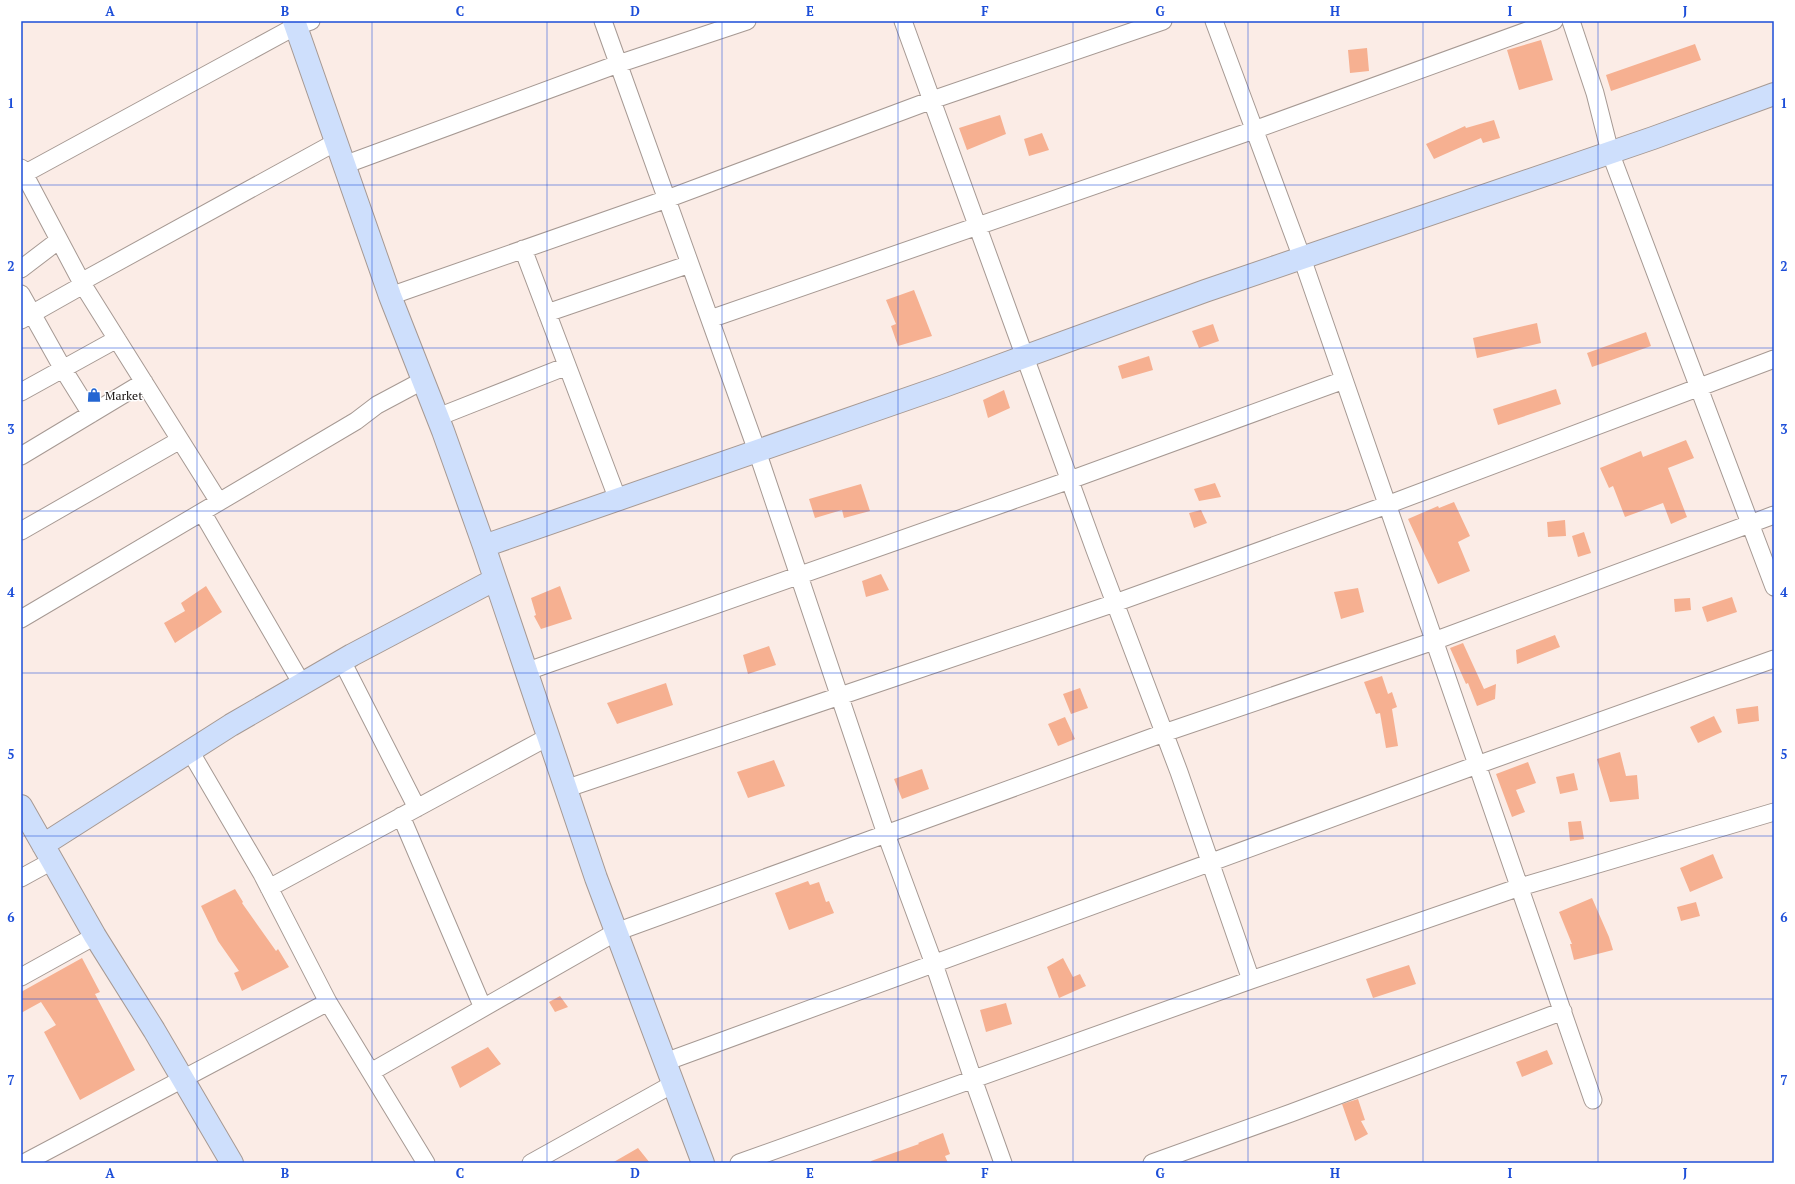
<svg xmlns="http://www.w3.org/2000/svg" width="1795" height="1184" font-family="'PT Serif',serif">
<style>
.building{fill:#f6b091}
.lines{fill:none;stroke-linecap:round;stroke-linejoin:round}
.street-casing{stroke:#a69993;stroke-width:19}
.secondary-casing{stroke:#a69993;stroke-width:24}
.street{stroke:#fff;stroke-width:17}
.secondary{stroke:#cedffc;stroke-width:22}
.grid{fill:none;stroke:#1d4ed8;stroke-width:1;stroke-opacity:0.55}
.labels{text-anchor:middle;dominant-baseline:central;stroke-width:3;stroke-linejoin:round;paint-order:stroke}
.poi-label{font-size:12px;fill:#140f0d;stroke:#fff;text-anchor:start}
.neatline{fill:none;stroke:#1d4ed8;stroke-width:1.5}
.grid-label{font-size:13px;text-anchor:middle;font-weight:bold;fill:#1d4ed8}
</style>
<rect width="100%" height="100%" fill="#fbece6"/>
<path class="building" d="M 1541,40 L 1553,80 L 1519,90 L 1507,50 Z
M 1695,44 L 1701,60 L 1611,91 L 1606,75 Z
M 1367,48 L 1369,71 L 1350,73 L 1348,50 Z
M 1000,115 L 1006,134 L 967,150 L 959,128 Z
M 1494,120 L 1500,138 L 1483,143 L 1481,138 L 1434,159 L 1426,144 L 1465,126 L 1466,128 Z
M 1042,133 L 1049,150 L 1029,156 L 1024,139 Z
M 914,290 L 932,336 L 898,346 L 891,326 L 896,324 L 886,300 Z
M 1537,323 L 1541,343 L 1477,358 L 1473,338 Z
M 1213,324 L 1219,341 L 1199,348 L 1192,331 Z
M 1646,332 L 1651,346 L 1592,367 L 1587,353 Z
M 1149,356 L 1153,370 L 1122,379 L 1118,366 Z
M 1556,389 L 1561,404 L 1498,425 L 1493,409 Z
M 1004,390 L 1010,408 L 988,418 L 983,400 Z
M 1686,440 L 1694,458 L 1668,468 L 1687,517 L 1671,524 L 1663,503 L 1625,517 L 1613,486 L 1609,488 L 1600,468 L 1641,451 L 1643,457 Z
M 1215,483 L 1221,497 L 1199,501 L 1194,489 Z
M 861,484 L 870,511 L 844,518 L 842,510 L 815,518 L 809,499 Z
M 1454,502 L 1470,536 L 1458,542 L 1470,571 L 1438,584 L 1408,519 L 1438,506 L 1439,508 Z
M 1201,510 L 1207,523 L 1194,528 L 1189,513 Z
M 1565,520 L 1566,536 L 1548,537 L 1547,522 Z
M 1584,532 L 1591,553 L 1578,557 L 1572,536 Z
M 881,574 L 889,590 L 866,597 L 862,581 Z
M 206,586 L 222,612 L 175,643 L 164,623 L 185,611 L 181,603 Z
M 560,586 L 572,619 L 541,629 L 534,616 L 536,615 L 531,598 Z
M 1358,588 L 1364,612 L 1341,619 L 1334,592 Z
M 1732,597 L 1737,612 L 1707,622 L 1702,607 Z
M 1690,598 L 1691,610 L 1675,612 L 1674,599 Z
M 1555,635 L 1560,647 L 1517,664 L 1516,650 Z
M 1463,643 L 1484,689 L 1496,684 L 1495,699 L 1477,706 L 1468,683 L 1466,684 L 1450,648 Z
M 769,646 L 776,665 L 748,674 L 743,655 Z
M 1382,676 L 1388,694 L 1392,692 L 1397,707 L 1392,709 L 1398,746 L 1386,748 L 1380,713 L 1376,714 L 1364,682 Z
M 666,683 L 673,705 L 617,724 L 607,703 Z
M 1080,688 L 1088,708 L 1071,714 L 1063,694 Z
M 1758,706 L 1759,721 L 1738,724 L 1736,709 Z
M 1714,716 L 1722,732 L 1698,743 L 1690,727 Z
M 1065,717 L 1075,739 L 1058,746 L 1048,724 Z
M 1620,752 L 1626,776 L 1637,775 L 1639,799 L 1610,802 L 1597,759 Z
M 774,760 L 785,786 L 748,798 L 737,772 Z
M 1528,762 L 1536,783 L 1516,790 L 1525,812 L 1512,817 L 1496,774 Z
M 922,769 L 929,789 L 902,799 L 894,779 Z
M 1574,773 L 1578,790 L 1560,794 L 1556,777 Z
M 1581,821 L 1584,839 L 1570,841 L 1568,822 Z
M 1713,854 L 1723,878 L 1690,892 L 1680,868 Z
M 808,881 L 810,885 L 819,882 L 826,902 L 829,901 L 834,913 L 789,930 L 775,893 Z
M 235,889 L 243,902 L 242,903 L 276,951 L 278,949 L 289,967 L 242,991 L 234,973 L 239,971 L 218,941 L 201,906 Z
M 1592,898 L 1609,937 L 1613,950 L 1574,960 L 1570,944 L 1572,944 L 1559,912 Z
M 1696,902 L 1700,916 L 1681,921 L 1677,907 Z
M 82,958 L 100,992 L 95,994 L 135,1070 L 80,1100 L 44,1032 L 56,1025 L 41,1002 L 21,1013 L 21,992 Z
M 1063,958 L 1073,977 L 1080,974 L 1086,986 L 1059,998 L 1047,967 Z
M 1409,965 L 1416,984 L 1373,998 L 1366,979 Z
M 560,996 L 568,1007 L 555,1012 L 549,1002 Z
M 1006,1003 L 1012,1024 L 986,1032 L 980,1010 Z
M 488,1047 L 501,1064 L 460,1088 L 451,1067 Z
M 1547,1050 L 1553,1064 L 1522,1077 L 1516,1062 Z
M 1358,1099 L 1365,1120 L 1361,1121 L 1368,1134 L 1355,1141 L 1342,1104 Z
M 943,1133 L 950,1154 L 945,1156 L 948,1163 L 871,1163 L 871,1161 L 919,1144 L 918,1143 Z
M 638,1148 L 650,1163 L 612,1163 Z"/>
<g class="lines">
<defs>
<path id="street" d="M 603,21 L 757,451 L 886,834 L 934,964 L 973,1079 L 1003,1163
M 903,21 L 1095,550 L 1179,772 L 1251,980
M 1214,21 L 1302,258 L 1593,1100
M 1571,21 L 1595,93 L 1610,152 L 1774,587
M 344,165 L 618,64 L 747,21
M 21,168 L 83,285 L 219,502
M 24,174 L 296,26 L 311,21
M 523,249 L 618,500
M 21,269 L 59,240
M 81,282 L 336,142
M 21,294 L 63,369 L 91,414
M 390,296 L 667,199 L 932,100 L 1163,21
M 547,313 L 690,264
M 710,319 L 1254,130 L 1554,21
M 21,320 L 83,285
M 21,392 L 117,339
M 438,417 L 567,366
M 21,456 L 144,382
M 202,512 L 302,684
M 21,531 L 180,440
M 21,619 L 356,421 L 377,405 L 422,381
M 342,661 L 417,808
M 525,672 L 1070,480 L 1344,380
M 190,751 L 262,874 L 328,1002 L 426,1163
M 565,789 L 1115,603 L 1387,505 L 1774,359
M 401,816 L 483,1008
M 21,878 L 52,861
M 269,888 L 548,737
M 21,977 L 95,936
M 665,1062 L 1477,765 L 1774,659
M 371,1072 L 616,932 L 1164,733 L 1434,641 L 1774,515
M 24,1163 L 328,1002
M 531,1163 L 673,1084
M 739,1163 L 1251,980 L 1520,887 L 1774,812
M 1152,1163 L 1291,1113 L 1563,1011"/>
<path id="secondary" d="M 294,21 L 390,296 L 443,431 L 484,546 L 596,878 L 703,1163
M 484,546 L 944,386 L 1205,291 L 1653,138 L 1774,94
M 21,806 L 95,936 L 154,1030 L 232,1163
M 43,845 L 231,725 L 352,655 L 494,580"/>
</defs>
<use href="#street" class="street-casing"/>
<use href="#secondary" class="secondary-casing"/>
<use href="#street" class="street"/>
<use href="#secondary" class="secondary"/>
</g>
<path class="grid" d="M 197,21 L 197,1163M 372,21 L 372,1163M 547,21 L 547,1163M 722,21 L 722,1163M 898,21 L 898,1163M 1073,21 L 1073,1163M 1248,21 L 1248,1163M 1423,21 L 1423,1163M 1598,21 L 1598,1163M 21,185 L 1774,185M 21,348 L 1774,348M 21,511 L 1774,511M 21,673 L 1774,673M 21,836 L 1774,836M 21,999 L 1774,999"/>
<defs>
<symbol id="shop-bare" viewBox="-9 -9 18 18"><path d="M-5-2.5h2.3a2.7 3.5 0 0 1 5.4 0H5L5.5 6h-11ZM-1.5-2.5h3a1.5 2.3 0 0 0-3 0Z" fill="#2466d2" stroke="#fff" stroke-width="2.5" paint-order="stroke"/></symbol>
</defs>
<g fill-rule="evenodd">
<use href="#shop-bare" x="84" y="385" width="20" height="20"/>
</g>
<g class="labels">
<g class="poi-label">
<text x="105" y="395">Market</text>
</g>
</g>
<rect width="1795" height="1184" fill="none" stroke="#ffffff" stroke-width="44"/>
<rect x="22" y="22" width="1751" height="1140" class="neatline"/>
<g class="grid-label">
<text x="110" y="16">A</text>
<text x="285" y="16">B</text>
<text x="460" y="16">C</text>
<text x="635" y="16">D</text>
<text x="810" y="16">E</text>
<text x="985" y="16">F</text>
<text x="1160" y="16">G</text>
<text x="1335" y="16">H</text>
<text x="1510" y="16">I</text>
<text x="1685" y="16">J</text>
<text x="11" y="108">1</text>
<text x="1784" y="108">1</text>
<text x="11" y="271">2</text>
<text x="1784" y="271">2</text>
<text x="11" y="434">3</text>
<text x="1784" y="434">3</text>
<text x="11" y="597">4</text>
<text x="1784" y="597">4</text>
<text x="11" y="759">5</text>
<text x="1784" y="759">5</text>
<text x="11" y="922">6</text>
<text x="1784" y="922">6</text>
<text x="11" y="1085">7</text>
<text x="1784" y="1085">7</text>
<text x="110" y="1178">A</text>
<text x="285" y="1178">B</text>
<text x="460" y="1178">C</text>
<text x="635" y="1178">D</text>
<text x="810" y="1178">E</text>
<text x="985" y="1178">F</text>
<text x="1160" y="1178">G</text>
<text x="1335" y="1178">H</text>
<text x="1510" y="1178">I</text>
<text x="1685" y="1178">J</text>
</g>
</svg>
